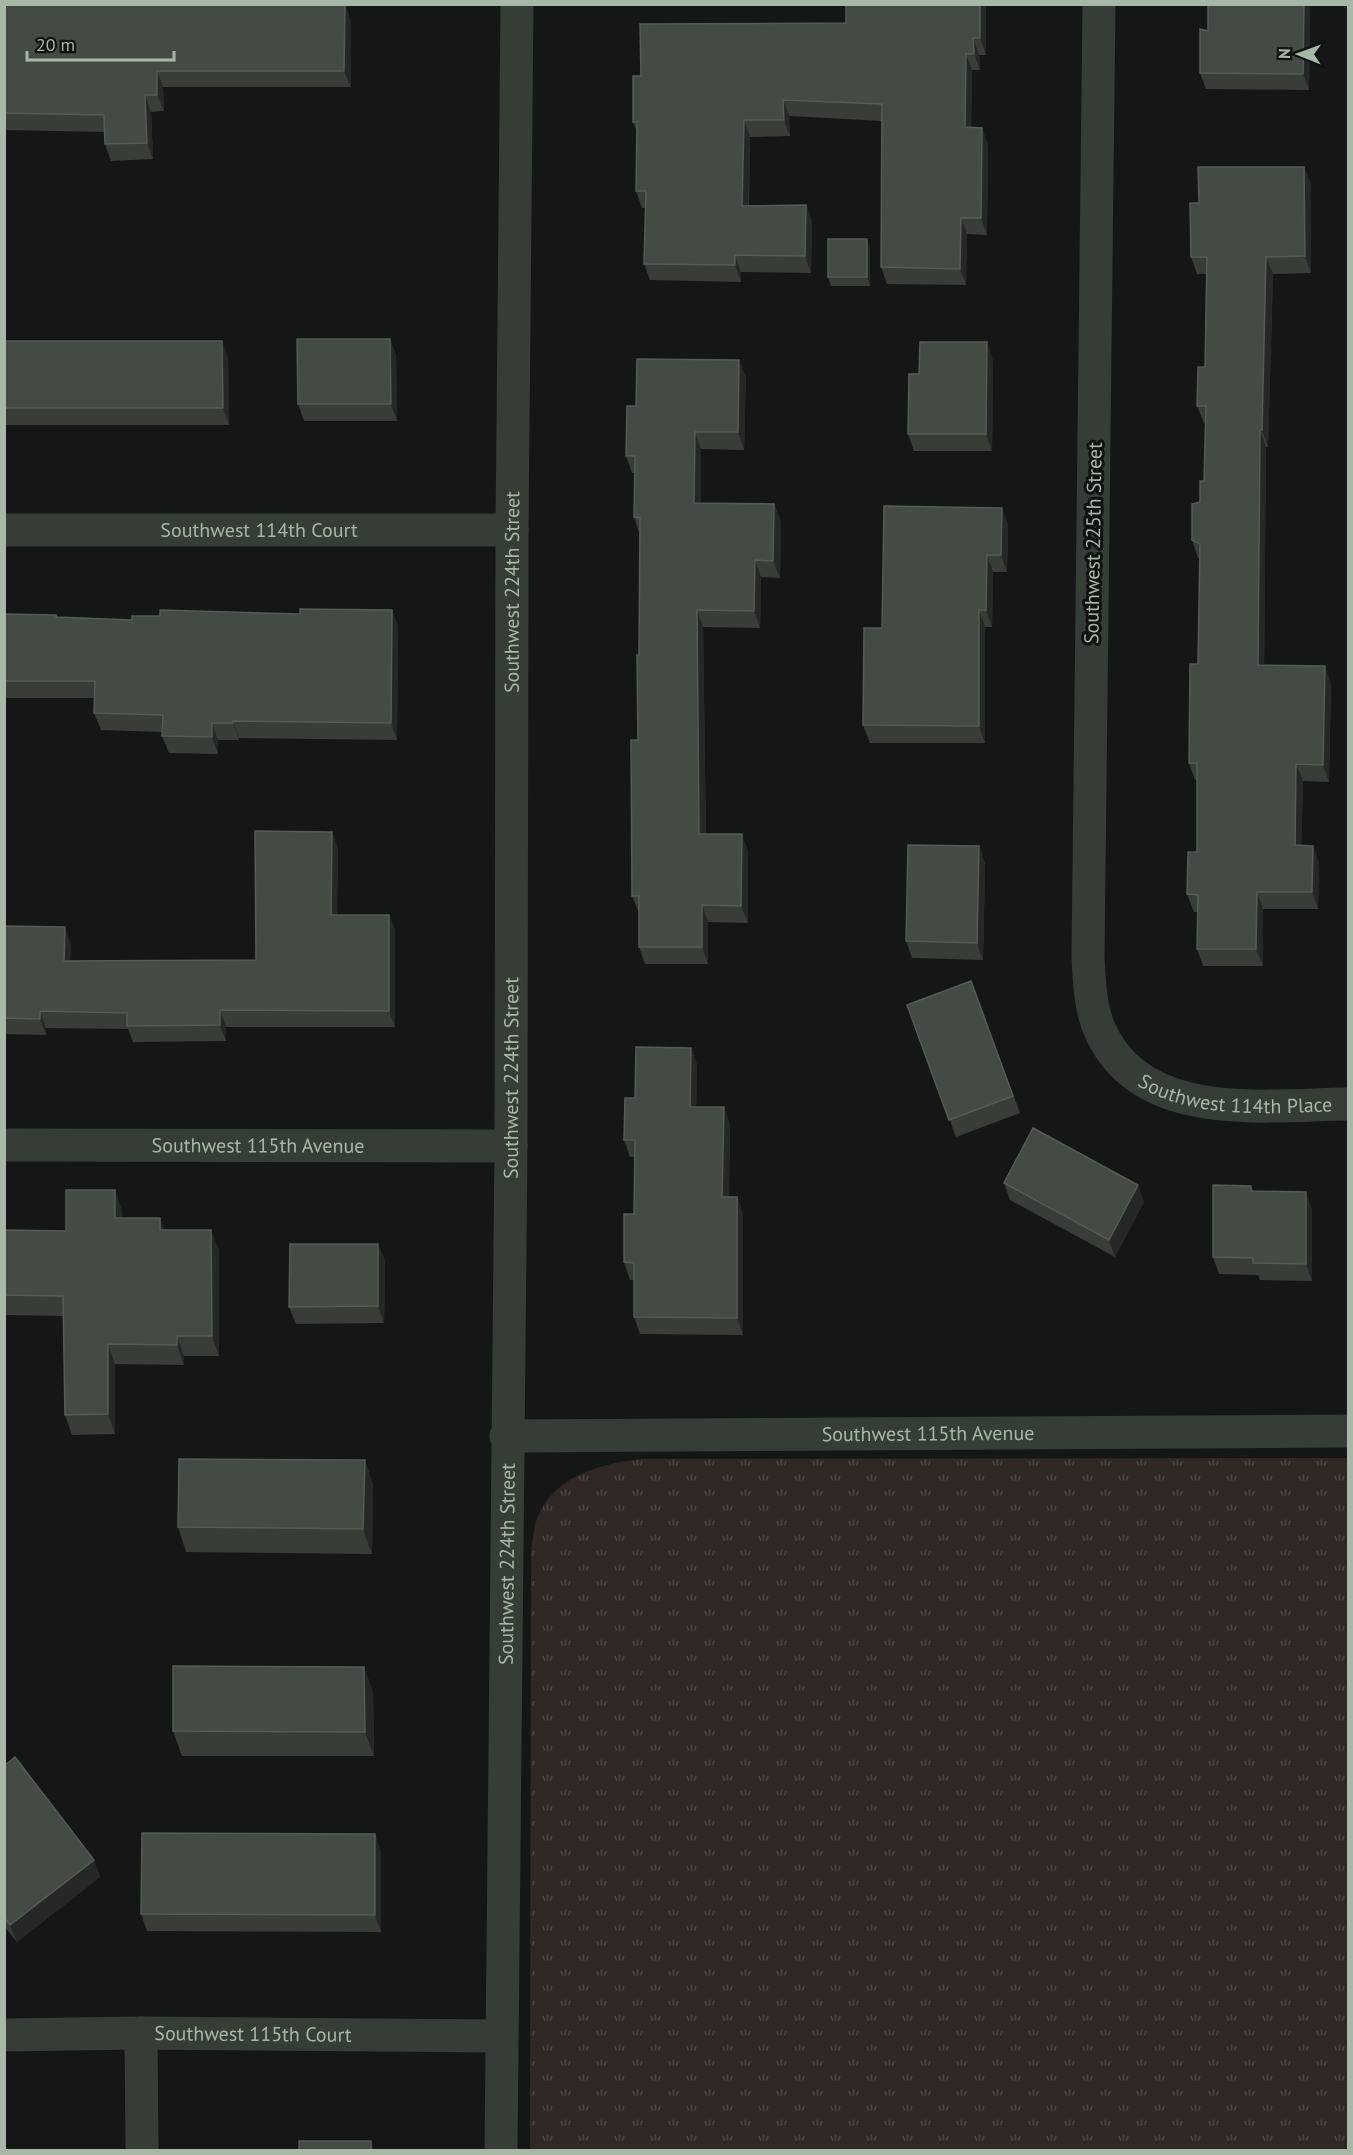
<svg xmlns="http://www.w3.org/2000/svg" width="1353" height="2155" font-family="'PT Sans',sans-serif">
<style>
.grass{fill:url(#grass-tufts)}
.lines{fill:none;stroke-linecap:round;stroke-linejoin:round}
.minor{stroke:#363d36;stroke-width:33}
.tertiary{stroke:#363d36;stroke-width:33}
.wall{fill:#383d38}
.shaded-wall{fill:#252826}
.building{fill:#444b44;stroke:#545c53;stroke-width:1.5}
.labels{text-anchor:middle;dominant-baseline:central;stroke-width:6;stroke-linejoin:round;paint-order:stroke}
.street-label{font-size:20px;fill:#a7b9a6;stroke:#101211}
</style>
<defs>
<pattern id="grass-tufts" width="24" height="20" patternUnits="userSpaceOnUse" patternTransform="scale(1.5)"><rect width="24" height="20" fill="#302825"/><path d="M3 7l-1-3M5 7V3M7 7l1-3M15 17l-1-3M17 17v-4M19 17l1-3" fill="none" stroke="#4b4542"/></pattern>
</defs>
<rect width="100%" height="100%" fill="#151716"/>
<path class="grass" d="M 1348,1458 L 1348,2150 L 530,2150 L 531,1553 C 532,1544 533,1534 535,1525 C 549,1477 598,1464 642,1459 Z"/>
<g class="lines">
<g class="minor">
<path id="s1" d="M 1099,4 L 1088,956 C 1089,979 1090,1006 1099,1028 C 1139,1124 1265,1105 1348,1104"/>
<path id="s2" d="M 4,530 L 512,530"/>
<path id="s3" d="M 4,1145 L 511,1146"/>
<path id="s4" d="M 506,1436 L 1348,1431"/>
<path d="M 141,2033 L 142,2150"/>
<path id="s5" d="M 4,2035 L 141,2033 L 501,2036"/>
</g>
<path class="tertiary" id="s6" d="M 501,2150 L 511,1146 L 512,530 L 517,4"/>
</g>
<path class="wall" d="M 4,4 L 345,5 L 351,22 L 351,87 L 163,87 L 164,111 L 151,112 L 153,159 L 111,161 L 105,144 L 105,132 L 4,130 Z
M 846,4 L 986,4 L 986,55 L 979,55 L 980,70 L 972,70 L 971,128 L 988,144 L 987,235 L 967,234 L 966,285 L 887,284 L 881,267 L 882,121 L 789,116 L 790,136 L 750,137 L 749,206 L 806,205 L 812,222 L 811,273 L 741,272 L 741,282 L 650,280 L 644,264 L 645,208 L 642,208 L 636,191 L 637,132 L 633,122 L 641,76 L 846,23 Z
M 1208,4 L 1310,4 L 1309,90 L 1206,89 L 1200,73 L 1208,31 Z
M 1304,167 L 1311,184 L 1311,273 L 1273,274 L 1268,447 L 1266,447 L 1264,665 L 1331,683 L 1329,782 L 1303,781 L 1301,845 L 1313,846 L 1319,863 L 1318,909 L 1263,909 L 1263,966 L 1203,966 L 1197,949 L 1198,912 L 1194,912 L 1187,894 L 1197,852 L 1197,780 L 1195,780 L 1189,763 L 1198,664 L 1200,558 L 1198,558 L 1192,540 L 1204,481 L 1205,423 L 1204,423 L 1197,406 L 1205,367 L 1206,274 L 1197,274 L 1191,257 L 1199,203 Z
M 870,248 L 870,286 L 831,286 L 828,277 Z
M 390,339 L 396,356 L 397,421 L 304,421 L 298,404 Z
M 4,341 L 228,357 L 229,425 L 4,425 Z
M 993,360 L 992,451 L 914,451 L 908,434 L 919,374 Z
M 746,377 L 744,450 L 701,449 L 701,503 L 774,504 L 781,521 L 780,578 L 761,577 L 760,628 L 703,627 L 706,834 L 748,851 L 748,923 L 708,922 L 708,964 L 645,964 L 639,947 L 639,913 L 632,896 L 638,740 L 640,535 L 634,517 L 635,473 L 632,473 L 626,456 L 636,406 Z
M 1002,508 L 1008,525 L 1007,572 L 993,572 L 992,627 L 985,627 L 985,743 L 870,743 L 863,725 L 882,628 Z
M 392,610 L 398,627 L 397,740 L 239,738 L 239,740 L 218,740 L 218,754 L 169,753 L 162,736 L 162,732 L 101,730 L 94,713 L 95,698 L 4,698 L 4,614 L 56,615 L 57,617 L 132,620 L 160,616 L 300,614 Z
M 332,832 L 338,849 L 337,915 L 389,915 L 395,931 L 395,1027 L 226,1027 L 226,1041 L 133,1042 L 128,1029 L 46,1028 L 46,1035 L 4,1034 L 4,926 L 71,944 L 70,961 L 256,960 Z
M 979,846 L 985,864 L 983,960 L 912,958 L 906,941 Z
M 971,981 L 1020,1113 L 956,1137 L 907,1005 Z
M 691,1048 L 697,1065 L 696,1107 L 724,1107 L 730,1125 L 729,1197 L 737,1197 L 743,1214 L 743,1335 L 640,1334 L 634,1317 L 634,1280 L 630,1280 L 624,1262 L 634,1214 L 635,1157 L 630,1157 L 624,1140 L 635,1098 Z
M 1004,1183 L 1138,1185 L 1144,1202 L 1115,1257 L 1010,1200 Z
M 1251,1186 L 1253,1191 L 1312,1209 L 1312,1281 L 1260,1280 L 1258,1275 L 1219,1274 L 1213,1257 Z
M 122,1210 L 122,1218 L 164,1230 L 219,1250 L 219,1356 L 184,1356 L 184,1365 L 115,1364 L 115,1434 L 72,1435 L 65,1415 L 63,1316 L 4,1315 L 4,1230 L 66,1231 Z
M 378,1244 L 385,1261 L 384,1323 L 296,1324 L 289,1307 Z
M 365,1460 L 373,1485 L 372,1554 L 186,1552 L 178,1527 Z
M 373,1691 L 374,1756 L 182,1756 L 173,1731 Z
M 4,1766 L 94,1860 L 100,1877 L 17,1942 L 4,1926 Z
M 381,1851 L 381,1932 L 147,1931 L 141,1914 Z"/>
<path class="shaded-wall" d="M 980,4 L 986,4 L 986,55 L 980,38 Z
M 1304,4 L 1310,4 L 1309,90 L 1303,74 Z
M 345,5 L 351,22 L 351,87 L 344,71 Z
M 973,38 L 979,55 L 980,70 L 974,54 Z
M 966,54 L 972,70 L 971,144 L 965,127 Z
M 157,71 L 163,87 L 164,111 L 157,95 Z
M 145,95 L 151,112 L 153,159 L 147,143 Z
M 783,100 L 789,116 L 790,136 L 784,120 Z
M 744,120 L 750,137 L 748,223 L 742,206 Z
M 982,128 L 988,144 L 987,235 L 981,218 Z
M 1304,167 L 1311,184 L 1311,273 L 1305,256 Z
M 806,205 L 812,222 L 811,273 L 805,256 Z
M 961,218 L 967,234 L 966,285 L 960,269 Z
M 867,239 L 870,248 L 870,286 L 867,277 Z
M 735,255 L 741,272 L 741,282 L 735,265 Z
M 1266,257 L 1273,274 L 1268,447 L 1262,430 Z
M 390,339 L 396,356 L 397,421 L 391,404 Z
M 222,341 L 228,357 L 229,425 L 223,408 Z
M 987,342 L 993,360 L 992,451 L 986,434 Z
M 739,360 L 746,377 L 744,450 L 738,432 Z
M 1260,430 L 1266,447 L 1264,682 L 1258,665 Z
M 695,432 L 701,449 L 701,520 L 694,503 Z
M 774,504 L 781,521 L 780,578 L 773,561 Z
M 1002,508 L 1008,525 L 1007,572 L 1001,555 Z
M 987,555 L 993,572 L 992,627 L 986,610 Z
M 755,560 L 761,577 L 760,628 L 754,611 Z
M 392,610 L 398,627 L 397,740 L 391,723 Z
M 697,610 L 703,627 L 706,851 L 699,834 Z
M 979,610 L 985,627 L 985,743 L 979,726 Z
M 1325,666 L 1331,683 L 1329,782 L 1323,765 Z
M 233,721 L 239,738 L 239,740 L 233,723 Z
M 212,723 L 218,740 L 218,754 L 212,737 Z
M 1296,764 L 1303,781 L 1301,862 L 1295,845 Z
M 332,832 L 338,849 L 337,931 L 331,915 Z
M 742,834 L 748,851 L 748,923 L 741,906 Z
M 979,846 L 985,864 L 983,960 L 977,943 Z
M 1313,846 L 1319,863 L 1318,909 L 1312,892 Z
M 1257,892 L 1263,909 L 1263,966 L 1256,949 Z
M 702,905 L 708,922 L 708,964 L 702,947 Z
M 389,915 L 395,931 L 395,1027 L 389,1011 Z
M 65,927 L 71,944 L 70,978 L 64,961 Z
M 220,1010 L 226,1027 L 226,1041 L 220,1025 Z
M 40,1011 L 46,1028 L 46,1035 L 40,1019 Z
M 691,1048 L 697,1065 L 696,1124 L 690,1107 Z
M 724,1107 L 730,1125 L 729,1214 L 722,1197 Z
M 1138,1185 L 1144,1202 L 1115,1257 L 1109,1240 Z
M 115,1190 L 122,1210 L 123,1238 L 115,1218 Z
M 1306,1192 L 1312,1209 L 1312,1281 L 1306,1264 Z
M 737,1197 L 743,1214 L 743,1335 L 737,1318 Z
M 160,1218 L 167,1238 L 160,1230 Z
M 211,1230 L 219,1250 L 219,1356 L 212,1336 Z
M 378,1244 L 385,1261 L 384,1323 L 378,1306 Z
M 177,1336 L 184,1356 L 184,1365 L 177,1345 Z
M 108,1344 L 115,1364 L 115,1434 L 108,1414 Z
M 365,1460 L 373,1485 L 372,1554 L 363,1529 Z
M 364,1667 L 373,1691 L 374,1756 L 365,1732 Z
M 375,1834 L 381,1851 L 381,1932 L 375,1915 Z
M 94,1860 L 100,1877 L 17,1942 L 10,1925 Z
M 371,2141 L 374,2151 L 371,2151 Z"/>
<path class="building" d="M 4,4 L 345,5 L 344,71 L 157,71 L 157,95 L 145,95 L 147,143 L 105,144 L 104,115 L 4,113 Z
M 846,4 L 980,4 L 980,38 L 973,38 L 974,54 L 966,54 L 965,127 L 982,128 L 981,218 L 961,218 L 960,269 L 881,267 L 882,104 L 783,100 L 784,120 L 744,120 L 742,206 L 806,205 L 805,256 L 735,255 L 735,265 L 644,264 L 646,191 L 636,191 L 637,122 L 633,122 L 633,76 L 641,76 L 640,24 L 846,23 Z
M 1208,4 L 1304,4 L 1303,74 L 1200,73 L 1200,29 L 1208,31 Z
M 1198,167 L 1304,167 L 1305,256 L 1266,257 L 1262,430 L 1260,430 L 1258,665 L 1325,666 L 1323,765 L 1296,764 L 1295,845 L 1313,846 L 1312,892 L 1257,892 L 1256,949 L 1197,949 L 1198,895 L 1187,894 L 1188,852 L 1197,852 L 1197,763 L 1189,763 L 1190,664 L 1198,664 L 1200,544 L 1192,540 L 1192,504 L 1200,502 L 1200,481 L 1204,481 L 1206,406 L 1197,406 L 1198,367 L 1205,367 L 1207,257 L 1191,257 L 1190,203 L 1199,203 Z
M 828,239 L 867,239 L 867,277 L 828,277 Z
M 297,339 L 390,339 L 391,404 L 298,404 Z
M 4,341 L 222,341 L 223,408 L 4,408 Z
M 920,342 L 987,342 L 986,434 L 908,434 L 909,374 L 919,374 Z
M 637,359 L 739,360 L 738,432 L 695,432 L 694,503 L 774,504 L 773,561 L 755,560 L 754,611 L 697,610 L 699,834 L 742,834 L 741,906 L 702,905 L 702,947 L 639,947 L 639,896 L 632,896 L 631,740 L 638,740 L 637,655 L 639,655 L 640,518 L 634,517 L 635,456 L 626,456 L 627,406 L 636,406 Z
M 884,506 L 1002,508 L 1001,555 L 987,555 L 986,610 L 979,610 L 979,726 L 863,725 L 864,628 L 882,628 Z
M 300,609 L 392,610 L 391,723 L 233,721 L 233,723 L 212,723 L 212,737 L 162,736 L 163,715 L 94,713 L 95,681 L 4,681 L 4,614 L 56,615 L 56,617 L 132,620 L 132,616 L 160,616 L 160,610 L 300,614 Z
M 255,831 L 332,832 L 331,915 L 389,915 L 389,1011 L 220,1010 L 220,1025 L 127,1026 L 127,1013 L 40,1011 L 40,1019 L 4,1018 L 4,926 L 65,927 L 64,961 L 256,960 Z
M 908,845 L 979,846 L 977,943 L 906,941 Z
M 971,981 L 1013,1096 L 949,1120 L 907,1005 Z
M 636,1047 L 691,1048 L 690,1107 L 724,1107 L 722,1197 L 737,1197 L 737,1318 L 634,1317 L 634,1263 L 624,1262 L 624,1214 L 634,1214 L 635,1140 L 624,1140 L 625,1098 L 635,1098 Z
M 1033,1128 L 1138,1185 L 1109,1240 L 1004,1183 Z
M 1213,1185 L 1251,1186 L 1251,1191 L 1306,1192 L 1306,1264 L 1253,1263 L 1253,1258 L 1213,1257 Z
M 66,1190 L 115,1190 L 115,1218 L 160,1218 L 160,1230 L 211,1230 L 212,1336 L 177,1336 L 177,1345 L 108,1344 L 108,1414 L 65,1415 L 63,1296 L 4,1295 L 4,1230 L 66,1231 Z
M 290,1244 L 378,1244 L 378,1306 L 289,1307 Z
M 179,1459 L 365,1460 L 363,1529 L 178,1527 Z
M 173,1666 L 364,1667 L 365,1732 L 173,1731 Z
M 15,1757 L 94,1860 L 10,1925 L 4,1917 L 4,1766 Z
M 142,1833 L 375,1834 L 375,1915 L 141,1914 Z
M 299,2141 L 371,2141 L 371,2151 L 299,2151 Z"/>
<g class="labels">
<g class="street-label">
<text stroke="none"><textPath href="#s2" startOffset="255">Southwest 114th Court</textPath></text>
<text transform="translate(1093 543) rotate(-89)">Southwest 225th Street</text>
<text stroke="none"><textPath href="#s6" startOffset="1558">Southwest 224th Street</textPath></text>
<text stroke="none"><textPath href="#s6" startOffset="1072">Southwest 224th Street</textPath></text>
<text stroke="none"><textPath href="#s1" startOffset="1190">Southwest 114th Place</textPath></text>
<text stroke="none"><textPath href="#s3" startOffset="254">Southwest 115th Avenue</textPath></text>
<text stroke="none"><textPath href="#s4" startOffset="422">Southwest 115th Avenue</textPath></text>
<text stroke="none"><textPath href="#s6" startOffset="586">Southwest 224th Street</textPath></text>
<text stroke="none"><textPath href="#s5" startOffset="249">Southwest 115th Court</textPath></text>
</g>
</g>
<rect width="1353" height="2155" fill="none" stroke="#a7b9a6" stroke-width="12"/>
<g transform="translate(1299 54) rotate(271)" stroke="#101211" stroke-width="4.5" paint-order="stroke">
<path d="M0-4.5L10 22L0 15L-10 22Z" fill="#a7b9a6"/>
<text y="-9" font-size="16" font-weight="bold" text-anchor="middle" fill="#a7b9a6">N</text>
</g>
<path d="M27 51v9h147v-9" fill="none" stroke="#a7b9a6" stroke-width="3"/>
<text x="36" y="51" font-size="18" fill="#a7b9a6" stroke="#101211" stroke-width="4.5" paint-order="stroke">20 m</text>
</svg>
